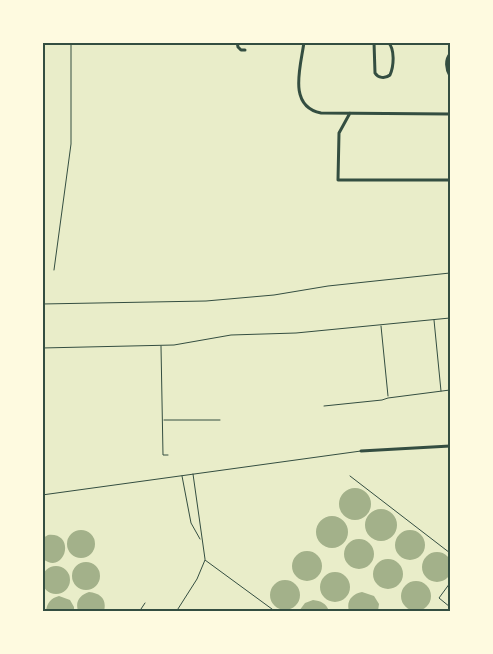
<svg xmlns="http://www.w3.org/2000/svg" width="493" height="654" font-family="'Asap Condensed',sans-serif">
<style>
.water{fill:#a3b18a}
.lines{fill:none;stroke-linecap:round;stroke-linejoin:round}
.service{stroke:#344e41;stroke-width:1}
.minor{stroke:#344e41;stroke-width:3}
.neatline{fill:none;stroke:#344e41;stroke-width:2}
</style>
<rect width="100%" height="100%" fill="#e9edc9"/>
<path class="water" d="M339 504a16 16 0 1 1 32 0a16 16 0 1 1-32 0Z
M365 525a16 16 0 1 1 32 0a16 16 0 1 1-32 0Z
M316 532a16 16 0 1 1 32 0a16 16 0 1 1-32 0Z
M67 544a14 14 0 1 1 28 0a14 14 0 1 1-28 0Z
M395 545a15 15 0 1 1 30 0a15 15 0 1 1-30 0Z
M 48,535 C 77,532 65,576 43,559 L 43,538 Z
M344 554a15 15 0 1 1 30 0a15 15 0 1 1-30 0Z
M292 566a15 15 0 1 1 30 0a15 15 0 1 1-30 0Z
M422 567a15 15 0 1 1 30 0a15 15 0 1 1-30 0Z
M373 574a15 15 0 1 1 30 0a15 15 0 1 1-30 0Z
M72 576a14 14 0 1 1 28 0a14 14 0 1 1-28 0Z
M42 580a14 14 0 1 1 28 0a14 14 0 1 1-28 0Z
M320 587a15 15 0 1 1 30 0a15 15 0 1 1-30 0Z
M270 595a15 15 0 1 1 30 0a15 15 0 1 1-30 0Z
M401 596a15 15 0 1 1 30 0a15 15 0 1 1-30 0Z
M 89,592 C 101,593 107,600 104,611 L 78,611 C 75,601 80,595 89,592 Z
M 362,592 L 374,596 L 379,604 L 378,611 L 349,611 C 346,601 352,594 362,592 Z
M 59,596 L 70,600 L 74,607 L 74,611 L 46,611 C 47,603 51,598 59,596 Z
M 313,600 C 321,601 326,603 329,611 L 299,611 L 305,603 Z"/>
<g class="lines">
<path class="service" d="M 54,270 L 71,144 L 71,42
M 42,304 L 206,301 L 274,295 L 328,286 L 450,273
M 434,320 L 441,391
M 381,326 L 388,396
M 161,346 L 163,455 L 168,455
M 42,348 L 174,345 L 231,335 L 296,333 L 450,318
M 324,406 L 382,400 L 388,398 L 450,390
M 164,420 L 220,420
M 193,474 L 205,559
M 182,476 L 191,523 L 200,539
M 350,476 L 450,553
M 42,495 L 361,451
M 205,560 L 276,612
M 450,583 L 439,598 L 450,607
M 139,612 L 145,603
M 176,612 L 197,579 L 205,560"/>
<path class="minor" d="M 237,42 L 238,47 L 241,50 L 245,50
M 304,42 C 301,66 287,106 321,113 L 450,114
M 374,42 L 375,73 C 378,78 385,79 390,75 C 394,66 395,49 388,42
M 450,54 C 445,60 446,69 450,76
M 350,113 L 339,133 L 338,180 L 450,180
M 361,451 L 450,446"/>
</g>
<rect width="493" height="654" fill="none" stroke="#fefae0" stroke-width="88"/>
<rect x="44" y="44" width="405" height="566" class="neatline"/>
</svg>
